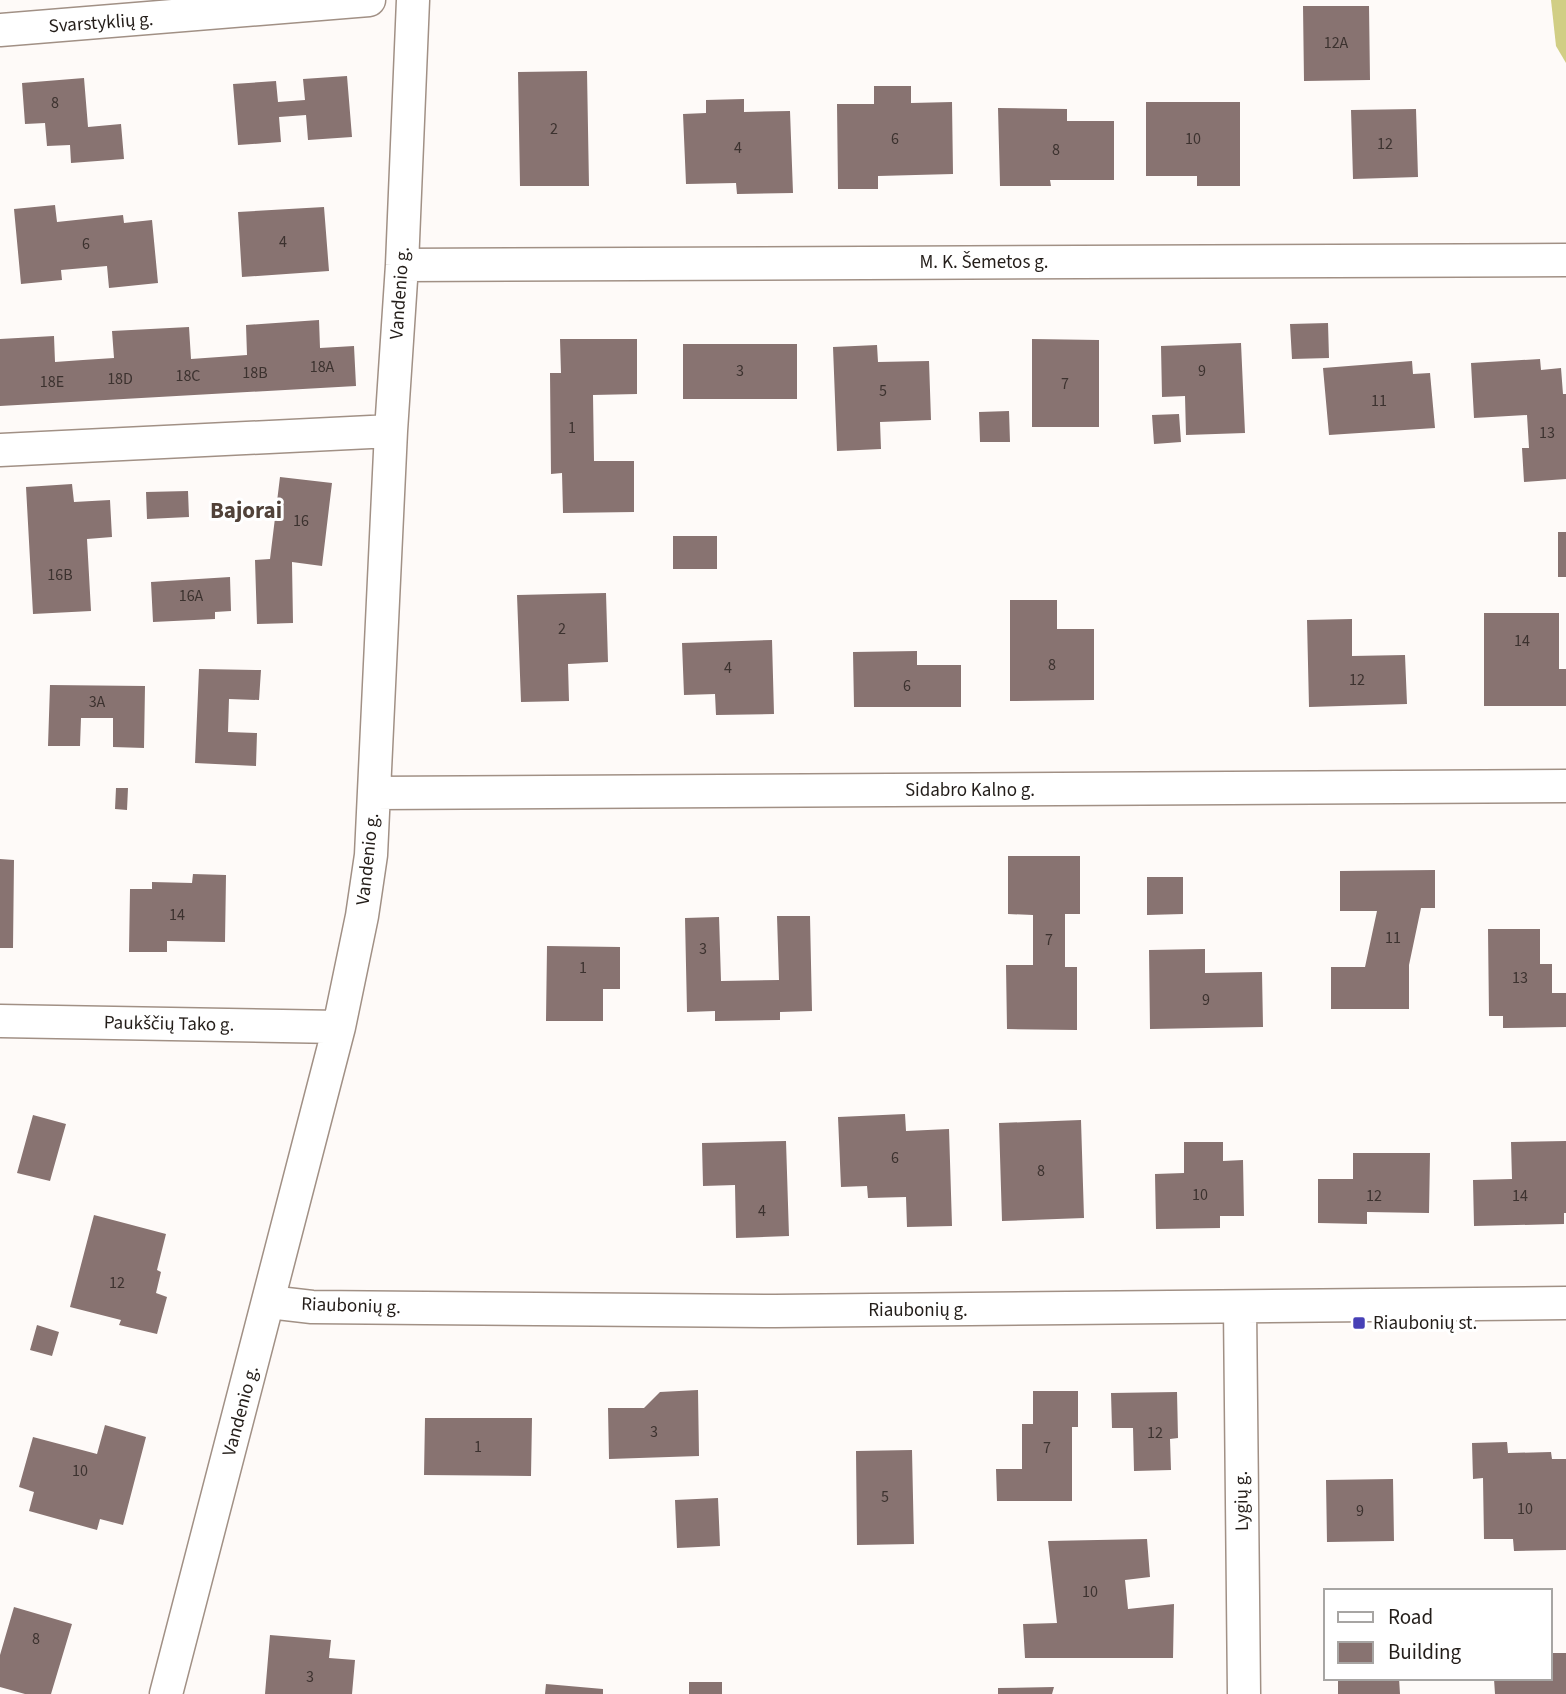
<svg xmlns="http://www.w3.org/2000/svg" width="1566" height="1694" font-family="'Source Sans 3',sans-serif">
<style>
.green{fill:#d1ce85}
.building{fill:#887371}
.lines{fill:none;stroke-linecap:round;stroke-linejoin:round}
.street-casing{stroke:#a19085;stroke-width:35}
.street{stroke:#fff;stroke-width:32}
.poi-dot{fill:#4740b6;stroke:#fff;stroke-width:2.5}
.labels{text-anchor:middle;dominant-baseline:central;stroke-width:6;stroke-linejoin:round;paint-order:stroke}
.number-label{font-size:16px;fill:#3c322f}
.street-label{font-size:19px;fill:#231d19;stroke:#fff}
.poi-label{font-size:19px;fill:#231d19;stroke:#fff;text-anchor:start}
.quarter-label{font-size:23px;font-weight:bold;fill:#514239;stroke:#fff}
</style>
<rect width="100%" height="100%" fill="#fefaf8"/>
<path class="green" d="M 1551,0 L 1566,0 L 1566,63 L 1556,46 Z"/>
<path class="building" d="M 1303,6 L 1369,6 L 1370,80 L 1304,81 Z
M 587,71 L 589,186 L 520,186 L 518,72 Z
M 347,76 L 352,137 L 308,140 L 306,115 L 279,117 L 281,142 L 238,145 L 233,84 L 276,81 L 278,102 L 305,100 L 303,79 Z
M 84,78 L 88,127 L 121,124 L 124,159 L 71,163 L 70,145 L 47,146 L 45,123 L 25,124 L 22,83 Z
M 874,86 L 911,86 L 911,103 L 952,102 L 953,174 L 878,176 L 878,189 L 838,189 L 837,104 L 874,104 Z
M 744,99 L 744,112 L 790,111 L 793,193 L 737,194 L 736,183 L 686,184 L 683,114 L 706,113 L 706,100 Z
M 1146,102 L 1240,102 L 1240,186 L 1197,186 L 1197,176 L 1146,176 Z
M 998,108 L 1067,109 L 1067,121 L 1114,121 L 1114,180 L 1050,180 L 1051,186 L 1000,186 Z
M 1416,109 L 1418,177 L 1353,179 L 1351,110 Z
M 55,205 L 57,222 L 123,215 L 124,223 L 152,220 L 158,283 L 109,288 L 107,266 L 61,270 L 62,280 L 21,284 L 14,209 Z
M 324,207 L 329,271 L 242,277 L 238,212 Z
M 319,320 L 320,348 L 354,346 L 356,386 L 0,406 L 0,339 L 54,336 L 55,362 L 83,360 L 114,358 L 112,331 L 189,327 L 191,359 L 247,355 L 246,325 Z
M 1328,323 L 1329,358 L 1292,359 L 1290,324 Z
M 560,339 L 637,339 L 637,394 L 593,395 L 594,461 L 634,461 L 634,512 L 563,513 L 562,473 L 551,474 L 550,373 L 561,373 Z
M 1032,339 L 1099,340 L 1099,427 L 1032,427 Z
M 1241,343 L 1245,433 L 1186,435 L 1185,396 L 1162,397 L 1161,346 Z
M 683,344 L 797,344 L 797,399 L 683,399 Z
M 877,345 L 878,362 L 929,361 L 931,420 L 880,422 L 881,449 L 837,451 L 833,347 Z
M 1540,359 L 1541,370 L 1561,368 L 1563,394 L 1566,394 L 1566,479 L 1524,482 L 1522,448 L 1529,448 L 1527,415 L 1474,418 L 1471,363 Z
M 1412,361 L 1413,374 L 1430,373 L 1435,428 L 1329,435 L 1323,368 Z
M 1009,411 L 1010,442 L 980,442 L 979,412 Z
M 1179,414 L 1181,442 L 1154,444 L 1152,415 Z
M 280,477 L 332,483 L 322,566 L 292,562 L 293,623 L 257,624 L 255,560 L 270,559 Z
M 72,484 L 74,502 L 110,500 L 112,537 L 87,539 L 91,611 L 33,614 L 26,487 Z
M 188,491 L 189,517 L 147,519 L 146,492 Z
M 1558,532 L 1566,532 L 1566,577 L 1558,577 Z
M 673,536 L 717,536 L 717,569 L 673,569 Z
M 230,577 L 231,611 L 215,612 L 215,619 L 153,622 L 151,582 Z
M 606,593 L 608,662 L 568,664 L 569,701 L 521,702 L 517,595 Z
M 1010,600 L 1057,600 L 1057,629 L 1094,629 L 1094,700 L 1010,701 Z
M 1484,613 L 1559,613 L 1559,669 L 1566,669 L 1566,706 L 1484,706 Z
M 1352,619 L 1352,656 L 1405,655 L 1407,704 L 1309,707 L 1307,620 Z
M 772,640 L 774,714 L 716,715 L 715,694 L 684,695 L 682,643 Z
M 917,651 L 917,665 L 961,665 L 961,707 L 854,707 L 853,652 Z
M 199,669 L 261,670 L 259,700 L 229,699 L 228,732 L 257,733 L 256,766 L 195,763 Z
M 50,685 L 145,686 L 144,748 L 113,747 L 113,718 L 81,718 L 80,746 L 48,746 Z
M 116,788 L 128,788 L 127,810 L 115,809 Z
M 1008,856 L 1080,856 L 1080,914 L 1065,914 L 1065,967 L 1077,967 L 1077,1030 L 1007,1029 L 1006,965 L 1033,965 L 1033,915 L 1008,914 Z
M 0,859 L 14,860 L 13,948 L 0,948 Z
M 1435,870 L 1435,908 L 1421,908 L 1409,965 L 1409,1009 L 1331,1009 L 1331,967 L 1365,967 L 1377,911 L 1340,911 L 1340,871 Z
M 193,874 L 226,875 L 225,942 L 167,941 L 167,952 L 129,952 L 130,889 L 152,889 L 152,882 L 192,883 Z
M 1147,877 L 1183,877 L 1183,914 L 1147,915 Z
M 777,916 L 810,916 L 812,1011 L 780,1012 L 780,1020 L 715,1021 L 715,1011 L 687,1012 L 685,918 L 719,917 L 721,981 L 779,980 Z
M 1488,929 L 1540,929 L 1540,964 L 1552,964 L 1552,993 L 1566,993 L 1566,1027 L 1503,1028 L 1503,1016 L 1489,1016 Z
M 547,946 L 620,947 L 620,989 L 603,989 L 603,1021 L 546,1021 Z
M 1205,949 L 1205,973 L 1262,972 L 1263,1027 L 1150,1029 L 1149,950 Z
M 905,1114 L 906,1131 L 949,1129 L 952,1226 L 907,1227 L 906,1197 L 868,1198 L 867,1186 L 841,1187 L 838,1117 Z
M 33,1115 L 66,1124 L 50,1181 L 17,1173 Z
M 1081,1120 L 1084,1218 L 1002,1221 L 999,1123 Z
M 786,1141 L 789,1236 L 736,1238 L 735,1185 L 703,1186 L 702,1143 Z
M 1566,1141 L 1566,1213 L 1564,1213 L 1564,1224 L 1474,1226 L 1473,1180 L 1512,1179 L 1511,1142 Z
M 1184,1142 L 1223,1142 L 1223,1161 L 1243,1160 L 1244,1216 L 1220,1216 L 1220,1228 L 1156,1229 L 1155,1174 L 1184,1173 Z
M 1353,1153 L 1430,1153 L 1429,1213 L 1367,1212 L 1367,1224 L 1318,1223 L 1318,1179 L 1353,1179 Z
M 94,1215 L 166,1234 L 157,1270 L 161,1272 L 156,1293 L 167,1297 L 157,1334 L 119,1325 L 121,1320 L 70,1307 Z
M 37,1325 L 59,1332 L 52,1356 L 30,1350 Z
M 698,1390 L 699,1456 L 609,1459 L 608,1408 L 644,1408 L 660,1392 Z
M 1033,1391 L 1078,1391 L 1078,1427 L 1072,1427 L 1072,1501 L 997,1501 L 996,1469 L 1022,1469 L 1022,1424 L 1033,1424 Z
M 1177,1392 L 1178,1438 L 1170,1439 L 1171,1470 L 1134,1471 L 1133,1428 L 1112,1428 L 1111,1393 Z
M 425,1418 L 532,1418 L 531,1476 L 424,1475 Z
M 105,1425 L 146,1437 L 123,1525 L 100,1519 L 97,1530 L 29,1511 L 34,1492 L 19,1487 L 33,1437 L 97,1454 Z
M 1507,1442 L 1508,1453 L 1551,1452 L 1552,1459 L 1566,1459 L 1566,1550 L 1514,1551 L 1513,1539 L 1484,1539 L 1483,1478 L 1473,1479 L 1472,1443 Z
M 912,1450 L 914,1544 L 857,1545 L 856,1451 Z
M 1393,1479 L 1394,1541 L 1327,1542 L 1326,1480 Z
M 718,1498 L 720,1546 L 677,1548 L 675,1500 Z
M 1147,1539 L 1150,1577 L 1125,1580 L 1128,1609 L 1174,1604 L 1173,1658 L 1025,1658 L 1023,1624 L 1057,1623 L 1048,1541 Z
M 14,1607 L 72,1624 L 51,1694 L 25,1694 L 0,1687 L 0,1655 Z
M 270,1635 L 331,1640 L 329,1658 L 355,1660 L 352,1694 L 265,1694 Z
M 1550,1653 L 1566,1653 L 1566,1694 L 1495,1694 L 1494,1679 L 1550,1678 Z
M 1338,1678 L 1399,1678 L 1400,1694 L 1338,1694 Z
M 689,1682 L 722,1682 L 722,1694 L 689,1694 Z
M 546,1684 L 603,1689 L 603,1694 L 545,1694 Z
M 1054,1687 L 1052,1694 L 998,1694 L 998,1688 Z"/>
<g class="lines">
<defs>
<path id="street" d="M 0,30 L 369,0
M 402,265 L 1566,260
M 0,450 L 391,431
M 375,793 L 1566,786
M 0,1021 L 339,1027
M 269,1302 L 312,1307 L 775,1311 L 1566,1303
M 1240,1307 L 1244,1694
M 166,1694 L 339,1027 L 362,916 L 371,855 L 391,431 L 402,265 L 413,0"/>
</defs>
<use href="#street" class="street-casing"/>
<use href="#street" class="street"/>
</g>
<rect class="poi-dot" x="1352" y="1316" width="14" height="14" rx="3.5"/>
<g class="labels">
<g class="number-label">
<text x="1336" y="43">12A</text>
<text x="55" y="103">8</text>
<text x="554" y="129">2</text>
<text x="895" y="139">6</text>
<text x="1193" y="139">10</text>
<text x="1385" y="144">12</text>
<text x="738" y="148">4</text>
<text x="1056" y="150">8</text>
<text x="283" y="242">4</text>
<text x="86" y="244">6</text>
<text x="322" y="367">18A</text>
<text x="740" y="371">3</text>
<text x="1202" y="371">9</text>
<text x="255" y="373">18B</text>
<text x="188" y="376">18C</text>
<text x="120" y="379">18D</text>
<text x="52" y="382">18E</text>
<text x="1065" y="384">7</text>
<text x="883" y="391">5</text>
<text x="1379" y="401">11</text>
<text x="572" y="428">1</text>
<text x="1547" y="433">13</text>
<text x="301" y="521">16</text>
<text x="60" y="575">16B</text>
<text x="191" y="596">16A</text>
<text x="562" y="629">2</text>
<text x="1522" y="641">14</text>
<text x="1052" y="665">8</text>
<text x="728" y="668">4</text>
<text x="1357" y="680">12</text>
<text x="907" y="686">6</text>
<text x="97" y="702">3A</text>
<text x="177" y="915">14</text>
<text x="1393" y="938">11</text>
<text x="1049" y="940">7</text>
<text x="703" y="949">3</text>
<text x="583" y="968">1</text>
<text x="1520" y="978">13</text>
<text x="1206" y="1000">9</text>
<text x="895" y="1158">6</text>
<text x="1041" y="1171">8</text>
<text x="1200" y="1195">10</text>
<text x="1374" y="1196">12</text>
<text x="1520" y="1196">14</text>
<text x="762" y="1211">4</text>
<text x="117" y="1283">12</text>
<text x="654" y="1432">3</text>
<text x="1155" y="1433">12</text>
<text x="478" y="1447">1</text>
<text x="1047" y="1448">7</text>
<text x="80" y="1471">10</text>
<text x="885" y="1497">5</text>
<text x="1525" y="1509">10</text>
<text x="1360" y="1511">9</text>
<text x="1090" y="1592">10</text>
<text x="36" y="1639">8</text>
<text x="310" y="1677">3</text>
</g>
<g class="street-label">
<text transform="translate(101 23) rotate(-4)">Svarstyklių g.</text>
<text x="984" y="262">M. K. Šemetos g.</text>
<text transform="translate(400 293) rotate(-86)">Vandenio g.</text>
<text x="970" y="790">Sidabro Kalno g.</text>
<text transform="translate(368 859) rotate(-84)">Vandenio g.</text>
<text transform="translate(169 1024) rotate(1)">Paukščių Tako g.</text>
<text transform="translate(351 1306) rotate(2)">Riaubonių g.</text>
<text x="918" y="1310">Riaubonių g.</text>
<text transform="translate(241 1411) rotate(-75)">Vandenio g.</text>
<text transform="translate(1242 1501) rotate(-91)">Lygių g.</text>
</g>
<g class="poi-label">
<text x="1373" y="1323">Riaubonių st.</text>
</g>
<g class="quarter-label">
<text x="246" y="510">Bajorai</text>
</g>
</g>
<rect x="1324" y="1589" width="228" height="91" fill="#ffffff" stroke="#a7a5a3" stroke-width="2"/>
<rect x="1338" y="1612" width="35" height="10" fill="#ffffff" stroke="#a7a5a3" stroke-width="2"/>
<text x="1388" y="1624" font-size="21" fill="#231d19">Road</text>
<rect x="1338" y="1642" width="35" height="21" fill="#887371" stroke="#a7a5a3" stroke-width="2"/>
<text x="1388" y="1659" font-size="21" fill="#231d19">Building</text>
</svg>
